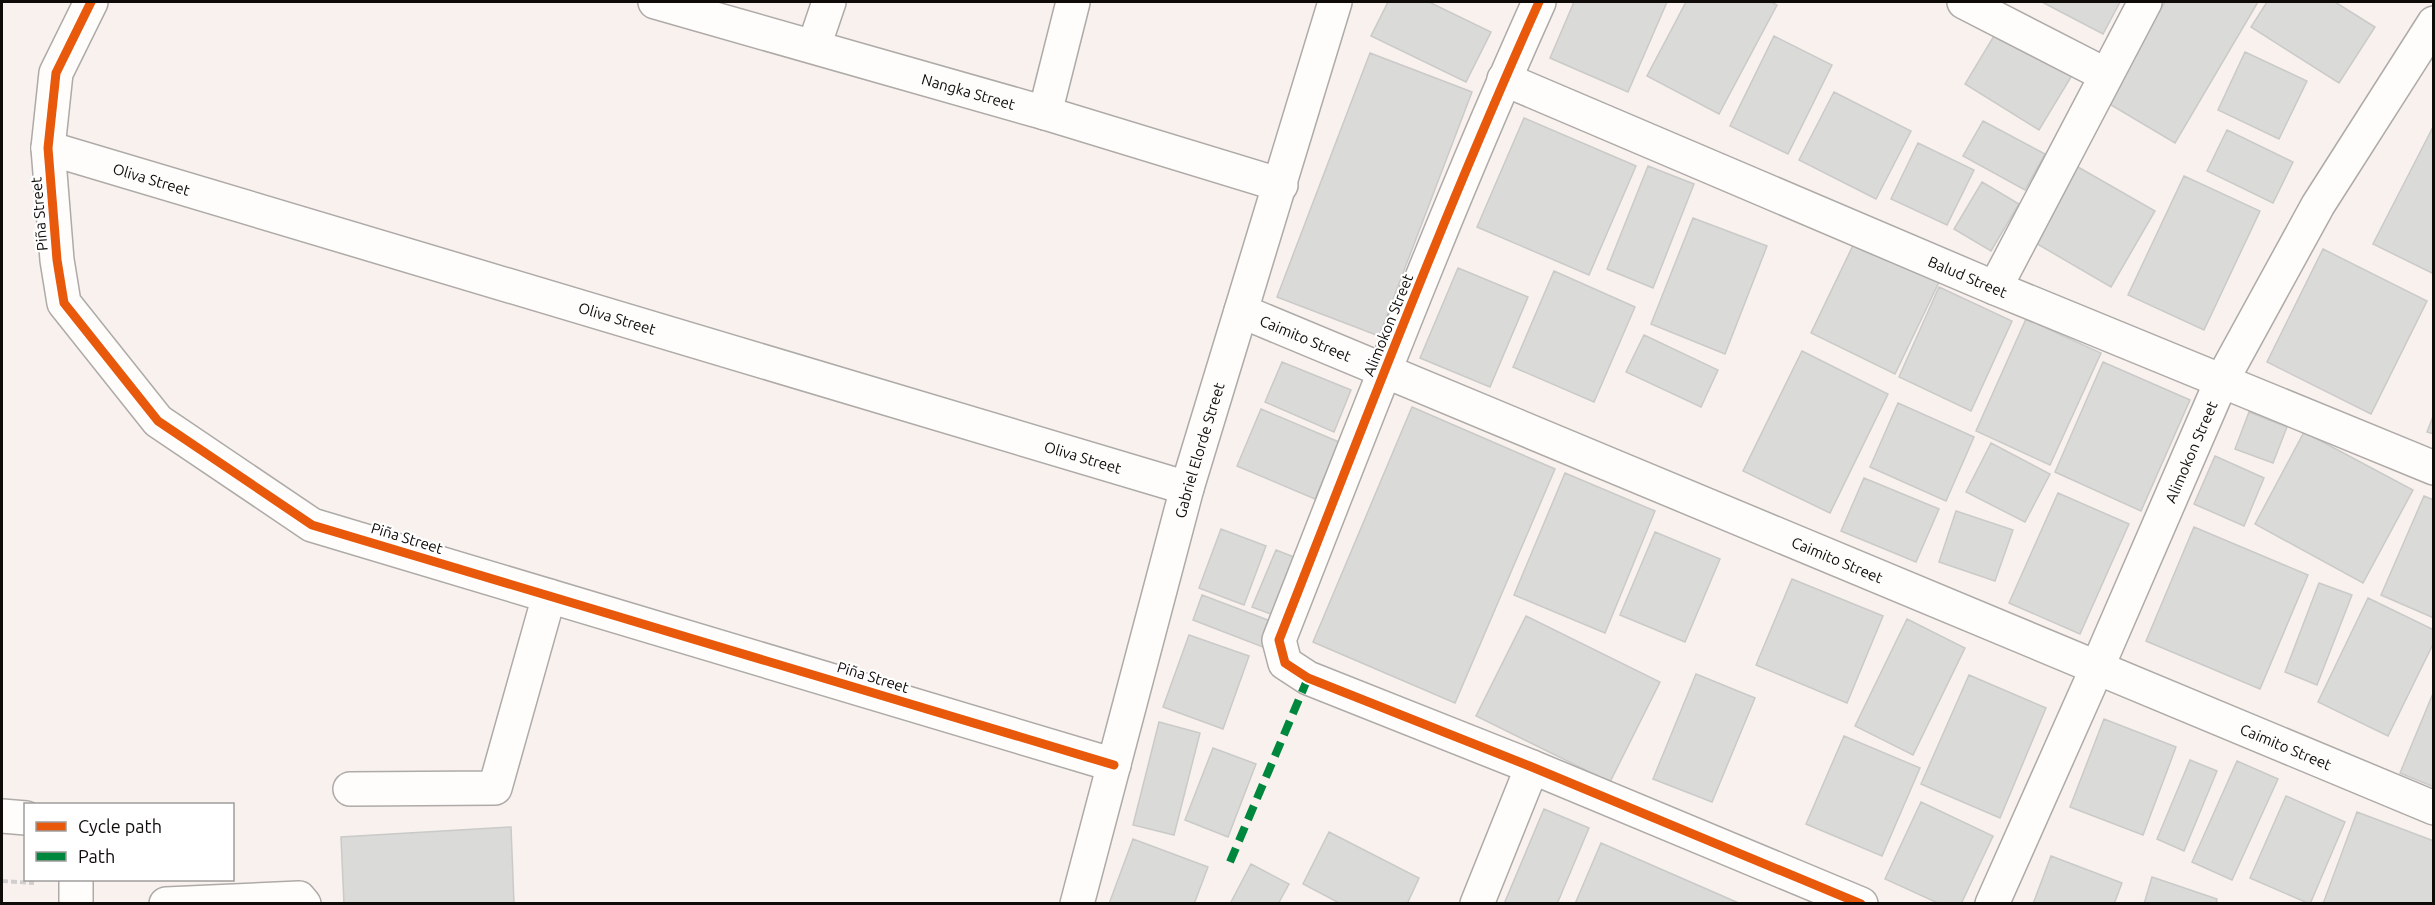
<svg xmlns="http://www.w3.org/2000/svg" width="2435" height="905" font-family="Ubuntu,sans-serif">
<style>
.building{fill:#dadad9;stroke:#cacac9;stroke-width:1.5}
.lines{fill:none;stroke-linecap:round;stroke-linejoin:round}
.minor-casing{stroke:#aeaaa7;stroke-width:36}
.path{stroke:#d0cece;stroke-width:4;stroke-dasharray:6 3;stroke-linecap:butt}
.minor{stroke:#fefdfc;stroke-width:33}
.quiet{stroke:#00873e;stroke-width:8;stroke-dasharray:15 8;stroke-linecap:butt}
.cycleway-casing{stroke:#fff;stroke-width:13}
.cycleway{stroke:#e8590c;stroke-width:9}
.labels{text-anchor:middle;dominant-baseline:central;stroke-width:4.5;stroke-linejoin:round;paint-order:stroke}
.street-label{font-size:15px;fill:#0e0b08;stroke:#fff}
</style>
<rect width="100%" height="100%" fill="#f8f1ee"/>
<path class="building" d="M 1388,2 L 1429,2 L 1491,32 L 1466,82 L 1371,36 Z
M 1574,2 L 1667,2 L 1628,92 L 1550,58 Z
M 1686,2 L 1771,2 L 1777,5 L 1719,114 L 1647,76 Z
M 2042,2 L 2120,2 L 2103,34 Z
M 2165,2 L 2258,2 L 2175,143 L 2106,102 Z
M 2267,2 L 2335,2 L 2375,27 L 2339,83 L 2251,27 Z
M 2000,26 L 2074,72 L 2039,130 L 1965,84 Z
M 1774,36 L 1832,65 L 1788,154 L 1730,126 Z
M 2245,52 L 2307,81 L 2279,139 L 2218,110 Z
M 1370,53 L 1472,92 L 1379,336 L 1277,297 Z
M 1834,92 L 1911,131 L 1876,199 L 1799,160 Z
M 1524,118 L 1636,166 L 1589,275 L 1477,227 Z
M 1983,121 L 2045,154 L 2025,190 L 1963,156 Z
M 2434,125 L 2434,274 L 2373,244 Z
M 2227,130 L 2293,162 L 2273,203 L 2207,171 Z
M 1918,143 L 1974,170 L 1947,225 L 1891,199 Z
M 2071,163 L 2155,211 L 2111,287 L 2027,238 Z
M 1648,166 L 1694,184 L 1653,288 L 1607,269 Z
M 2184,176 L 2260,211 L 2204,330 L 2128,295 Z
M 1982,182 L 2019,204 L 1991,251 L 1954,229 Z
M 1693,218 L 1767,246 L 1725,354 L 1651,324 Z
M 1857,237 L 1941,278 L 1895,374 L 1811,333 Z
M 2323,249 L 2427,301 L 2371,414 L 2267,362 Z
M 1458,268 L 1528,297 L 1490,387 L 1420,358 Z
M 1554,271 L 1635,307 L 1594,402 L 1513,367 Z
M 1939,287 L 2012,321 L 1971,411 L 1899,377 Z
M 2026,319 L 2101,353 L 2050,465 L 1976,431 Z
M 1644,335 L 1718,370 L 1701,407 L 1626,372 Z
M 1802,351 L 1888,394 L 1830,513 L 1743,471 Z
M 1282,362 L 1351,390 L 1334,432 L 1265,402 Z
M 2103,362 L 2190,400 L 2141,511 L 2055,472 Z
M 1898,403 L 1974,437 L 1946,501 L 1870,467 Z
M 1412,407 L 1555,469 L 1455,703 L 1313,642 Z
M 1261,409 L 1339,442 L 1315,499 L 1237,466 Z
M 2249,412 L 2287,427 L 2273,463 L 2235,449 Z
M 2434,414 L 2434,434 L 2427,432 Z
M 2304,432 L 2413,490 L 2363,583 L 2255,524 Z
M 1991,443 L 2050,474 L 2025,522 L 1966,492 Z
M 2215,456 L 2264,478 L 2244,526 L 2194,504 Z
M 1565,473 L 1655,511 L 1605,633 L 1514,595 Z
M 1864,478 L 1939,509 L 1916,562 L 1841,531 Z
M 2058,493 L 2129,524 L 2080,634 L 2009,603 Z
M 2424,496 L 2434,500 L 2434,618 L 2381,595 Z
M 1956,511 L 2013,530 L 1995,581 L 1939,562 Z
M 2194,527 L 2308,575 L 2260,689 L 2146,641 Z
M 1221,529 L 1266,546 L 1244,605 L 1199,588 Z
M 1655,532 L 1720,559 L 1685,642 L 1620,615 Z
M 1276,550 L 1299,559 L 1276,616 L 1252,607 Z
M 1792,579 L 1883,616 L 1847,703 L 1756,665 Z
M 2319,583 L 2352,595 L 2317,685 L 2285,672 Z
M 1202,595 L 1273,622 L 1263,647 L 1193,620 Z
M 2368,598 L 2434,630 L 2434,642 L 2388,736 L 2318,702 Z
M 1526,616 L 1660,682 L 1610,782 L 1476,716 Z
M 1907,619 L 1965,648 L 1913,755 L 1855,726 Z
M 1189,635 L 1249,656 L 1223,729 L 1163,707 Z
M 1696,674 L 1755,698 L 1712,802 L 1653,779 Z
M 1969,675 L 2046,708 L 2000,818 L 1921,784 Z
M 2434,691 L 2434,787 L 2400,773 Z
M 2104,719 L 2176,747 L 2143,835 L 2070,807 Z
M 1159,722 L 1200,733 L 1174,835 L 1133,825 Z
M 1844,736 L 1920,768 L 1882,856 L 1806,824 Z
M 1213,748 L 1256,764 L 1228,837 L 1185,820 Z
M 2190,760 L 2217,771 L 2184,851 L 2157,839 Z
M 2237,761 L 2278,779 L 2232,880 L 2192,862 Z
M 2286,796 L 2345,822 L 2310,904 L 2250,878 Z
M 1921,802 L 1993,836 L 1961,904 L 1940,904 L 1885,879 Z
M 1544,809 L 1589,828 L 1557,904 L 1504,904 Z
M 2357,812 L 2434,841 L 2434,904 L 2323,904 Z
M 511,827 L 514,904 L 344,904 L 341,837 Z
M 1329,832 L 1419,878 L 1407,904 L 1341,904 L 1303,884 Z
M 1133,839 L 1208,867 L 1194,904 L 1109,904 Z
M 1601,843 L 1741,904 L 1575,904 Z
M 2051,856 L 2122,883 L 2114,904 L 2033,904 Z
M 1251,864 L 1289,884 L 1278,904 L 1230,904 Z
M 2152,877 L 2217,899 L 2216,904 L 2144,904 Z"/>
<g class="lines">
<defs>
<g id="minor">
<path d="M 91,2 L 56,73 L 48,148 L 57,260 L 64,303 L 158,421 L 312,525 L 1114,765"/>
<path id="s1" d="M 655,2 L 1045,113 L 1281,185"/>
<path d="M 1539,2 C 1445,211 1363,426 1279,640 L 1285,663 L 1308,678 L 1532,767 L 1861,904"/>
<path d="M 1964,2 L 2106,75"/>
<path d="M 814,46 L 829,2"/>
<path id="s2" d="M 1504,79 L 1995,288 L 2434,468"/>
<path d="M 1045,113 L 1073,2"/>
<path id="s3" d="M 48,148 L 1187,488"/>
<path d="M 1995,288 L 2145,2"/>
<path id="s4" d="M 1241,311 L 2434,808"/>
<path d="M 350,789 L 495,788 L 549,596"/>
<path d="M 2,816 L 26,818"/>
<path d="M 76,880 L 76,904"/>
<path d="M 166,904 L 299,898 L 304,904"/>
<path id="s5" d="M 1077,904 L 1187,488 L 1335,2"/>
<path d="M 1477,904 L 1532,767"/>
<path id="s6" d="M 1992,904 L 2097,668 L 2221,382 L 2318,205 L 2434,23"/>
</g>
</defs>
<use href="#minor" class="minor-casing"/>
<path class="path" d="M 2,881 L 34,883"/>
<use href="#minor" class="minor"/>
<path class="quiet" d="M 1230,862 L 1308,678"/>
<defs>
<path id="cycleway" d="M 91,2 L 56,73 L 48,148 L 57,260 L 64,303 L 158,421 L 312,525 L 1114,765
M 1539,2 C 1445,211 1363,426 1279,640 L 1285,663 L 1308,678 L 1532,767 L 1861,904"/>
</defs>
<use href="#cycleway" class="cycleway-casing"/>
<use href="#cycleway" class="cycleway"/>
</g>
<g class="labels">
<g class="street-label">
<text stroke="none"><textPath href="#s1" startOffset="326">Nangka Street</textPath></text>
<text stroke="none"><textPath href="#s3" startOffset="108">Oliva Street</textPath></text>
<text transform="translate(39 214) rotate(-95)">Piña Street</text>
<text stroke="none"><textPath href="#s2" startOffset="504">Balud Street</textPath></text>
<text stroke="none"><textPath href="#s3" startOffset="594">Oliva Street</textPath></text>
<text transform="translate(1388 325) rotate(-68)">Alimokon Street</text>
<text stroke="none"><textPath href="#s4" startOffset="70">Caimito Street</textPath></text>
<text stroke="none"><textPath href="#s5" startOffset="470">Gabriel Elorde Street</textPath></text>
<text stroke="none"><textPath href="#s6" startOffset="494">Alimokon Street</textPath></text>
<text stroke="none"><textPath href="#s3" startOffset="1080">Oliva Street</textPath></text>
<text transform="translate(407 538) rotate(17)">Piña Street</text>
<text stroke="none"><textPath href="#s4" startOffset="646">Caimito Street</textPath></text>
<text transform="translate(873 677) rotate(17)">Piña Street</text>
<text stroke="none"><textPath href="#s4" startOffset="1132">Caimito Street</textPath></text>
</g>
</g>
<rect width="2435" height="905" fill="none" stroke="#0e0b08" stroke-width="6"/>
<rect x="24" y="803" width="210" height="78" fill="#ffffff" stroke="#9f9d9c" stroke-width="1.5"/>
<rect x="36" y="822" width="30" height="9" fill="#e8590c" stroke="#9f9d9c" stroke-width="1.5"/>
<text x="78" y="833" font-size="18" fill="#0e0b08">Cycle path</text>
<rect x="36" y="852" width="30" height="9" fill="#00873e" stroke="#9f9d9c" stroke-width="1.5"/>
<text x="78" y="863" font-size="18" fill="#0e0b08">Path</text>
</svg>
